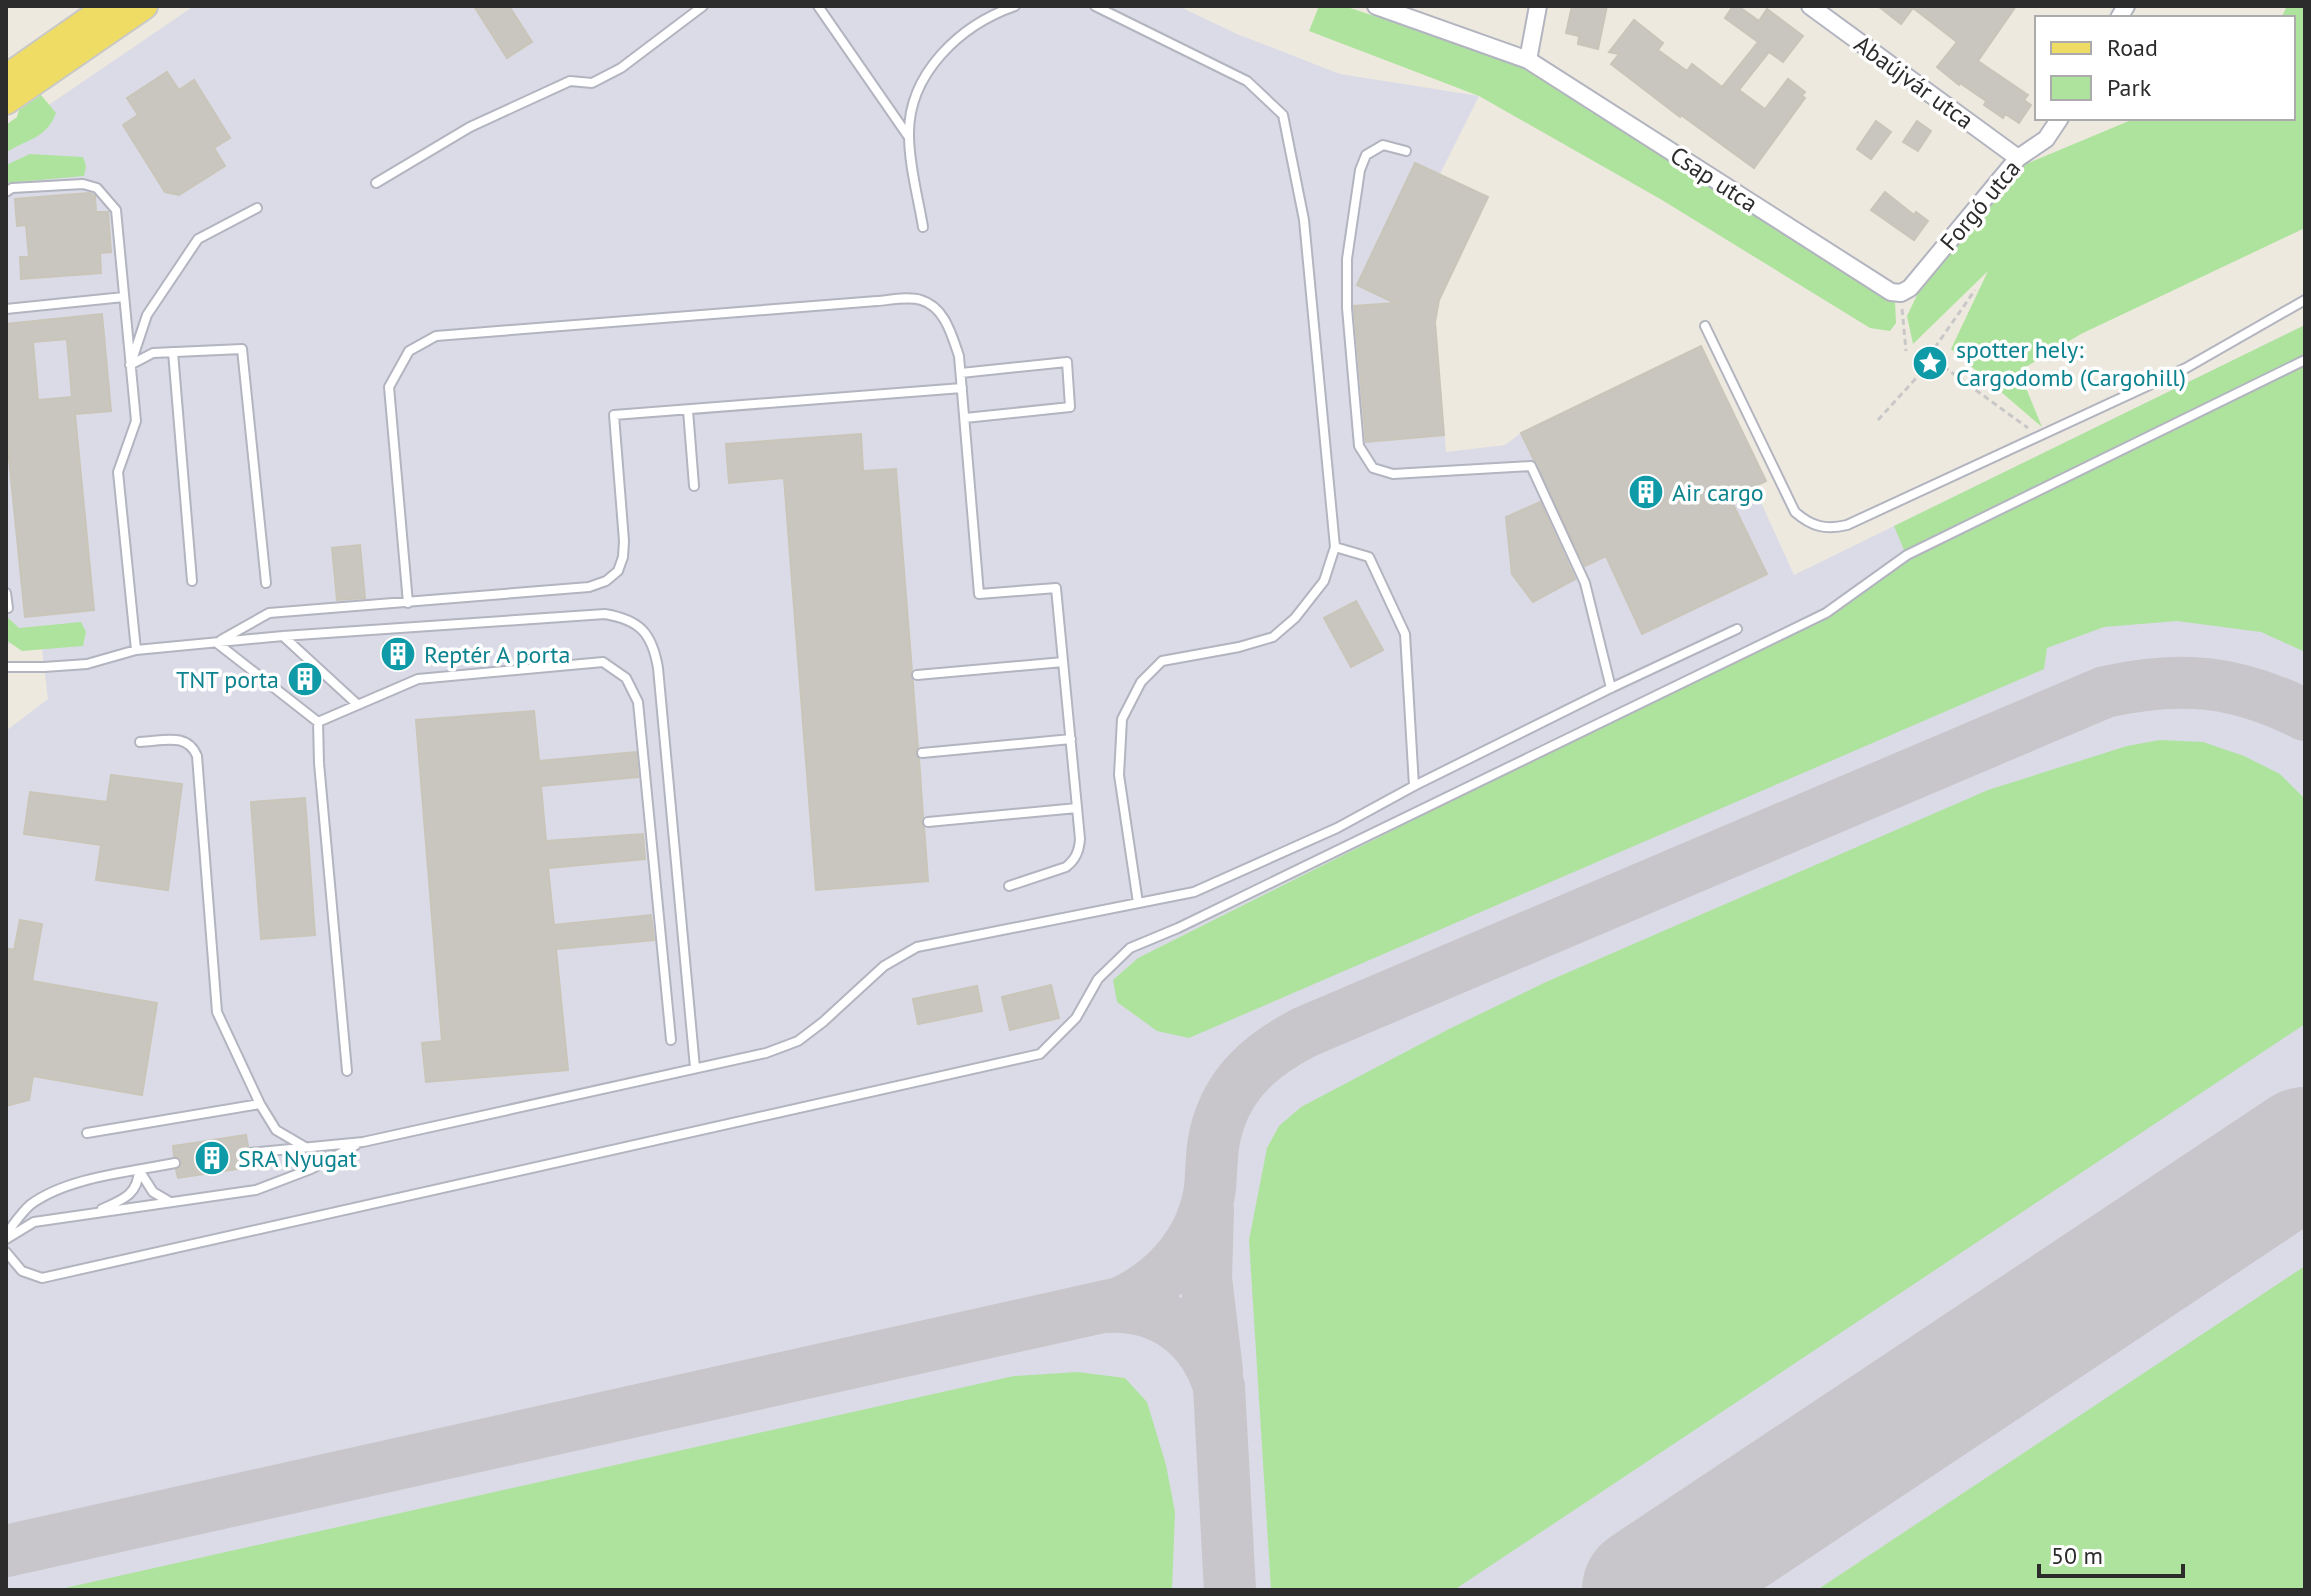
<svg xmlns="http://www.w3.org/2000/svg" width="2311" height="1596" font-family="'PT Sans',sans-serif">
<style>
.airport{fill:#dadbe6}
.green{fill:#aee39d}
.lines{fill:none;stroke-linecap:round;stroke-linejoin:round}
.taxiway{stroke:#c8c6ca;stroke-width:52}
.runway{stroke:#c8c6ca;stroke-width:128}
.building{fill:#c9c6bf;stroke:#c9c5b9;stroke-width:2;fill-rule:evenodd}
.lane-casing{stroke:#b2b4bf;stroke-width:12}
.street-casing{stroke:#b2b4bf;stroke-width:20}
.primary-casing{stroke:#c8c8c8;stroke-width:30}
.path{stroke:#c8c8c8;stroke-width:3;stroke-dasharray:6 4;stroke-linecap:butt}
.lane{stroke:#fff;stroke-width:8}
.street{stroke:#fff;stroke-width:16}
.primary{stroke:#eedc64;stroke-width:26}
.labels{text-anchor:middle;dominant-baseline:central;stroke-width:7;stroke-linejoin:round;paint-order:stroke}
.street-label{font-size:24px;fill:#2c2c2c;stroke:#fff}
.culture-label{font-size:24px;fill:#0d838f;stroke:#fff;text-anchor:start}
</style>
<rect width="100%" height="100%" fill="#eee9df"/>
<path class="airport" d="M 194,6 L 1178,6 L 1237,34 L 1340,74 L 1479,96 L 1440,174 L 1488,197 L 1439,300 L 1435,321 L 1446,452 L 1505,445 L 1521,433 L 1701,346 L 1766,481 L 1754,487 L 1794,575 L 2305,325 L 2305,1590 L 6,1590 L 6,733 L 7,730 L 48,699 L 41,641 L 6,644 L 6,134 Z"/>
<path class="green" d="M 1319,6 L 1344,6 L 1477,50 L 1527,70 L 1895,301 L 1896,323 L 1890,331 L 1870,328 L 1662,200 L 1479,96 L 1309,31 Z
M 2287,6 L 2305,6 L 2305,228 L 2081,334 L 2019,371 L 2042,427 L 1951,349 L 1988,271 L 1913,344 L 1907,316 L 1918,293 L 2026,164 L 2136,118 L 2293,118 L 2293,18 L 2281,18 Z
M 41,95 L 56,113 C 46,140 25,139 6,153 L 6,125 L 17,117 L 19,110 Z
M 30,154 L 83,157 L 86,166 L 84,176 L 6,183 L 6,165 Z
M 2305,325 L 2305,652 L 2261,632 L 2177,621 L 2104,627 L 2047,648 L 2044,669 L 1189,1038 L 1157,1031 L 1117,1002 L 1113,980 L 1138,958 L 1826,613 L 1906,555 L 1894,526 Z
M 6,616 L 19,628 L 81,622 L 86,632 L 83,646 L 22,651 L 6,640 Z
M 2160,740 L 2203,742 L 2244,756 L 2280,774 L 2305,799 L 2305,1024 L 1454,1590 L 1271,1590 L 1249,1240 L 1267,1148 L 1279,1126 L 1301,1107 L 1449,1029 L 1546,982 L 1988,790 L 2127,746 Z
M 2305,1266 L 2305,1590 L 1817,1590 Z
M 1078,1372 L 1125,1378 L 1147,1402 L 1166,1465 L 1175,1512 L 1172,1590 L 56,1590 L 1014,1376 Z"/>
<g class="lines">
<path class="taxiway" d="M 1208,1210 L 1206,1278 L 1217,1371
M 1106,1307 C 1161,1304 1203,1334 1219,1387 L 1230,1590
M 6,1551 L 1120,1303 C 1167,1282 1203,1240 1210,1188 C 1212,1165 1211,1143 1219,1121 C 1233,1078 1266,1052 1305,1032 L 2105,692 C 2180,675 2236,680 2305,715"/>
<path class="runway" d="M 1646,1590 L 2305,1151"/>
</g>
<path class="building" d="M 474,6 L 509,6 L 532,42 L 507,58 Z
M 1572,6 L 1607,6 L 1598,49 L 1578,44 L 1579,36 L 1566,33 Z
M 1733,6 L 1738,6 L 1759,21 L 1767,9 L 1803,36 L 1783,62 L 1769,52 L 1739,90 L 1765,109 L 1788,79 L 1805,92 L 1802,96 L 1805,98 L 1754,168 L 1681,115 L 1680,117 L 1611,64 L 1619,54 L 1609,52 L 1634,20 L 1663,43 L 1658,50 L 1687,71 L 1692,64 L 1722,87 L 1758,42 L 1725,18 Z
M 1878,6 L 2016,6 L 1978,61 L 2028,95 L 2024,100 L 2031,105 L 2019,123 L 2005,114 L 2003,118 L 1984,105 L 1986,101 L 1960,83 L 1959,85 L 1937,67 L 1957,42 L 1913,8 L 1901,24 Z
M 167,72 L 179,90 L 194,80 L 230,138 L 214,148 L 225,166 L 179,195 L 165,192 L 123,125 L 138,115 L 127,98 Z
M 1876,121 L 1891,132 L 1871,159 L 1857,149 Z
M 1917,121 L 1931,131 L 1918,151 L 1903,142 Z
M 1415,163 L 1488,197 L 1439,300 L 1435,322 L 1444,435 L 1366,442 L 1354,306 L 1395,303 L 1357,285 Z
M 1885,192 L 1914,215 L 1916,212 L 1928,221 L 1914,240 L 1871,210 Z
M 89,193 L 95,196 L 96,212 L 108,212 L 111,252 L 100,253 L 101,273 L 21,279 L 20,257 L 29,257 L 26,225 L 17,226 L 15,199 Z
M 102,314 L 111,411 L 75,414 L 94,610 L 25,617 L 6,429 L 6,324 ZM 67,339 L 72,397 L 38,400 L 33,342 Z
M 1701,346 L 1766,481 L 1730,498 L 1767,574 L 1642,634 L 1606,556 L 1585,566 L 1521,433 Z
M 861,434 L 863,471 L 896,469 L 918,748 L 915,753 L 919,759 L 923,817 L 921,822 L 924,827 L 928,881 L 816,890 L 784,478 L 729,483 L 726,444 Z
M 1540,502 L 1575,579 L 1533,602 L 1512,574 L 1506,517 Z
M 360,545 L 365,598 L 337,600 L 332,548 Z
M 1356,601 L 1383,650 L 1351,667 L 1324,618 Z
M 401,641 L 403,660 L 385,661 L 384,643 Z
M 300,665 L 320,684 L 309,694 L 290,675 Z
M 534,711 L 539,761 L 636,752 L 638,777 L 541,786 L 546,841 L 643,834 L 645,859 L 548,868 L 554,925 L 651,915 L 654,940 L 556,949 L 568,1070 L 426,1082 L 422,1043 L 442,1041 L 416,720 Z
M 111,775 L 182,784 L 168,890 L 96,880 L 101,845 L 24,834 L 30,792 L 107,802 Z
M 305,798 L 315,935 L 261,939 L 251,802 Z
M 20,920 L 42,924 L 32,981 L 157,1003 L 142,1095 L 33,1076 L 29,1100 L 6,1106 L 6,948 L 14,950 Z
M 1051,985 L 1059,1018 L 1010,1030 L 1002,997 Z
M 977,986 L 982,1011 L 918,1024 L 913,999 Z
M 246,1135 L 248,1146 L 243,1149 L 242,1154 L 250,1160 L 251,1167 L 178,1178 L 176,1170 L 182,1162 L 180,1158 L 174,1156 L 173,1146 Z"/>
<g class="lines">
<defs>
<path id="lane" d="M 818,6 L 908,136
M 1095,6 L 1247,81 L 1283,115 L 1304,220 L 1335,547 L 1324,581 L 1295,618 L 1273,637 L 1239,647 L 1162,661 L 1141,682 L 1122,719 L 1119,775 L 1138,903
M 1406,151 L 1383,145 L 1366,155 L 1360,170 L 1347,259 L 1347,308 L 1359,446 L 1373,468 L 1393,474 L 1531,466 L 1585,583 L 1611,688
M 376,183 L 470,127 L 570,81 L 592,83 L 621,68 L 703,6
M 6,192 L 12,188 L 83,184 L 97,188 L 116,210 L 136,421 L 118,472 L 136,650
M 923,227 C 918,197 909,165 909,135 C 908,74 960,25 1015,6
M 6,309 L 124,297
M 1705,326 L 1795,512 C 1812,527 1826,530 1847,525 L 2186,368 L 2305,300
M 173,352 L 192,581
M 132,360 L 147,315 L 198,239 L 257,208
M 130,365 L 153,353 L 242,349 L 266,583
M 961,373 L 1067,362 L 1070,407 L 965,418
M 688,410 L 694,486
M 1335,547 L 1369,557 L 1405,634 L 1414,786
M 6,593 L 8,608
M 408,603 L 389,387 L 409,351 L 436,336 L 877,301 C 890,300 909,296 921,300 C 945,307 952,336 959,356 L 979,594 L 1056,588 L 1080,839 C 1079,851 1076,859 1066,867 L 1009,886
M 283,636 L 358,705
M 221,640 L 269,613 L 589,587 L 606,581 L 618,571 L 623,557 L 624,541 L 614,415 L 962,388
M 217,643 L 318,722 L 319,763 L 347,1071
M 6,667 L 44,667 L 87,664 L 136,650 L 283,636 L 605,614 C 640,620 652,633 658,668 L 695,1068
M 917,675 L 1063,662
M 318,722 L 418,679 L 603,662 L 626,678 L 638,702 L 671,1040
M 140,742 C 163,741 187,732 197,756 L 217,1012 L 260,1104 L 276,1130 L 305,1147
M 922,753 L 1071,739
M 928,822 L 1077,808
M 87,1133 L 260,1104
M 249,1153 L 363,1142 L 766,1053 L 798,1041 L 823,1022 L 884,966 L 917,947 L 1194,892 L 1337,828 L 1414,786 L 1611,688 L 1737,629
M 139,1170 L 153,1192 L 170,1202
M 102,1209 C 122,1200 138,1195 139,1170
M 6,1234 C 14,1224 21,1213 30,1205 C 67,1177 131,1172 175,1163
M 6,1239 L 34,1222 L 256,1190 L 311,1169 L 356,1145
M 6,1252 L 22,1271 L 42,1278 L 1040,1054 L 1076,1018 L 1098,979 L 1130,948 L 1178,928 L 1826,613 L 1907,555 L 2305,360"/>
<path id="street" d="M 1376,6 L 1528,60 L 1891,292 L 1901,293 L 1910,288 L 2018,158 L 2046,139 L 2060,118
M 1810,6 L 2018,158
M 2119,18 L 2126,6
M 1528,60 L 1538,6"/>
<path id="primary" d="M 6,78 L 109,6
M 6,101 L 144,6"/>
</defs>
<use href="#lane" class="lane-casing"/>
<use href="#street" class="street-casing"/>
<use href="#primary" class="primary-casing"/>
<path class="path" d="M 1902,309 L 1906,351
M 1929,356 L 1975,290
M 1878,420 L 1918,376 L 1929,356 L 2028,428"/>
<use href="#lane" class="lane"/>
<use href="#street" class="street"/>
<use href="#primary" class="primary"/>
</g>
<defs>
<symbol id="sight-disc" viewBox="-11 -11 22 22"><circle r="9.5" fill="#0f9aa8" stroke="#fff"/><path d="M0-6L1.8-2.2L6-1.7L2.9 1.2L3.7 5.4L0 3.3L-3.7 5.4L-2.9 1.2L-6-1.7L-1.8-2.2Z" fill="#fff"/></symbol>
<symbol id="building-disc" viewBox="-11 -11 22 22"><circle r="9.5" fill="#0f9aa8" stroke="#fff"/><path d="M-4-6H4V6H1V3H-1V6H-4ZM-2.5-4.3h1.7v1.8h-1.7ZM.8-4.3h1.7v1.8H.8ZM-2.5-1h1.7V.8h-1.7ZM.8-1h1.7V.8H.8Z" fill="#fff"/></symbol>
</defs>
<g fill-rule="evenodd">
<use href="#sight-disc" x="1910" y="343" width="40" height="40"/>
<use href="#building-disc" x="1626" y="472" width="40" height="40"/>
<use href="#building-disc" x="378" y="634" width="40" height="40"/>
<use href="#building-disc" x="285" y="659" width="40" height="40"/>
<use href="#building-disc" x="192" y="1138" width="40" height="40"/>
</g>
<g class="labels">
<g class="street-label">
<text transform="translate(1914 82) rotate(36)">Abaújvár utca</text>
<text transform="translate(1714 179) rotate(33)">Csap utca</text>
<text transform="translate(1980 205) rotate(-50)">Forgó utca</text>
</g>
<g class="culture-label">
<text x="1956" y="349">spotter hely:<tspan x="1956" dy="28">Cargodomb (Cargohill)</tspan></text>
<text x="1672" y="492">Air cargo</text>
<text x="424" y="654">Reptér A porta</text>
<text x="279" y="679" text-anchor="end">TNT porta</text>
<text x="238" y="1158">SRA Nyugat</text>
</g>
</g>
<rect width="2311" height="1596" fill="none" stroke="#2c2c2c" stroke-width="16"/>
<rect x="2035" y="16" width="260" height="104" fill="#ffffff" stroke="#ababab" stroke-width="2"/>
<rect x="2051" y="42" width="40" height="12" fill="#eedc64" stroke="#ababab" stroke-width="2"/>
<text x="2107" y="56" font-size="24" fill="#2c2c2c">Road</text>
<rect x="2051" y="76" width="40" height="24" fill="#aee39d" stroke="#ababab" stroke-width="2"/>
<text x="2107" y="96" font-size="24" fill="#2c2c2c">Park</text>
<path d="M2039 1564v12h144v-12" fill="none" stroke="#2c2c2c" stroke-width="4"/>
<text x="2051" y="1564" font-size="24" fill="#2c2c2c" stroke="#ffffff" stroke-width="6" paint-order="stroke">50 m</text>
</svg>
